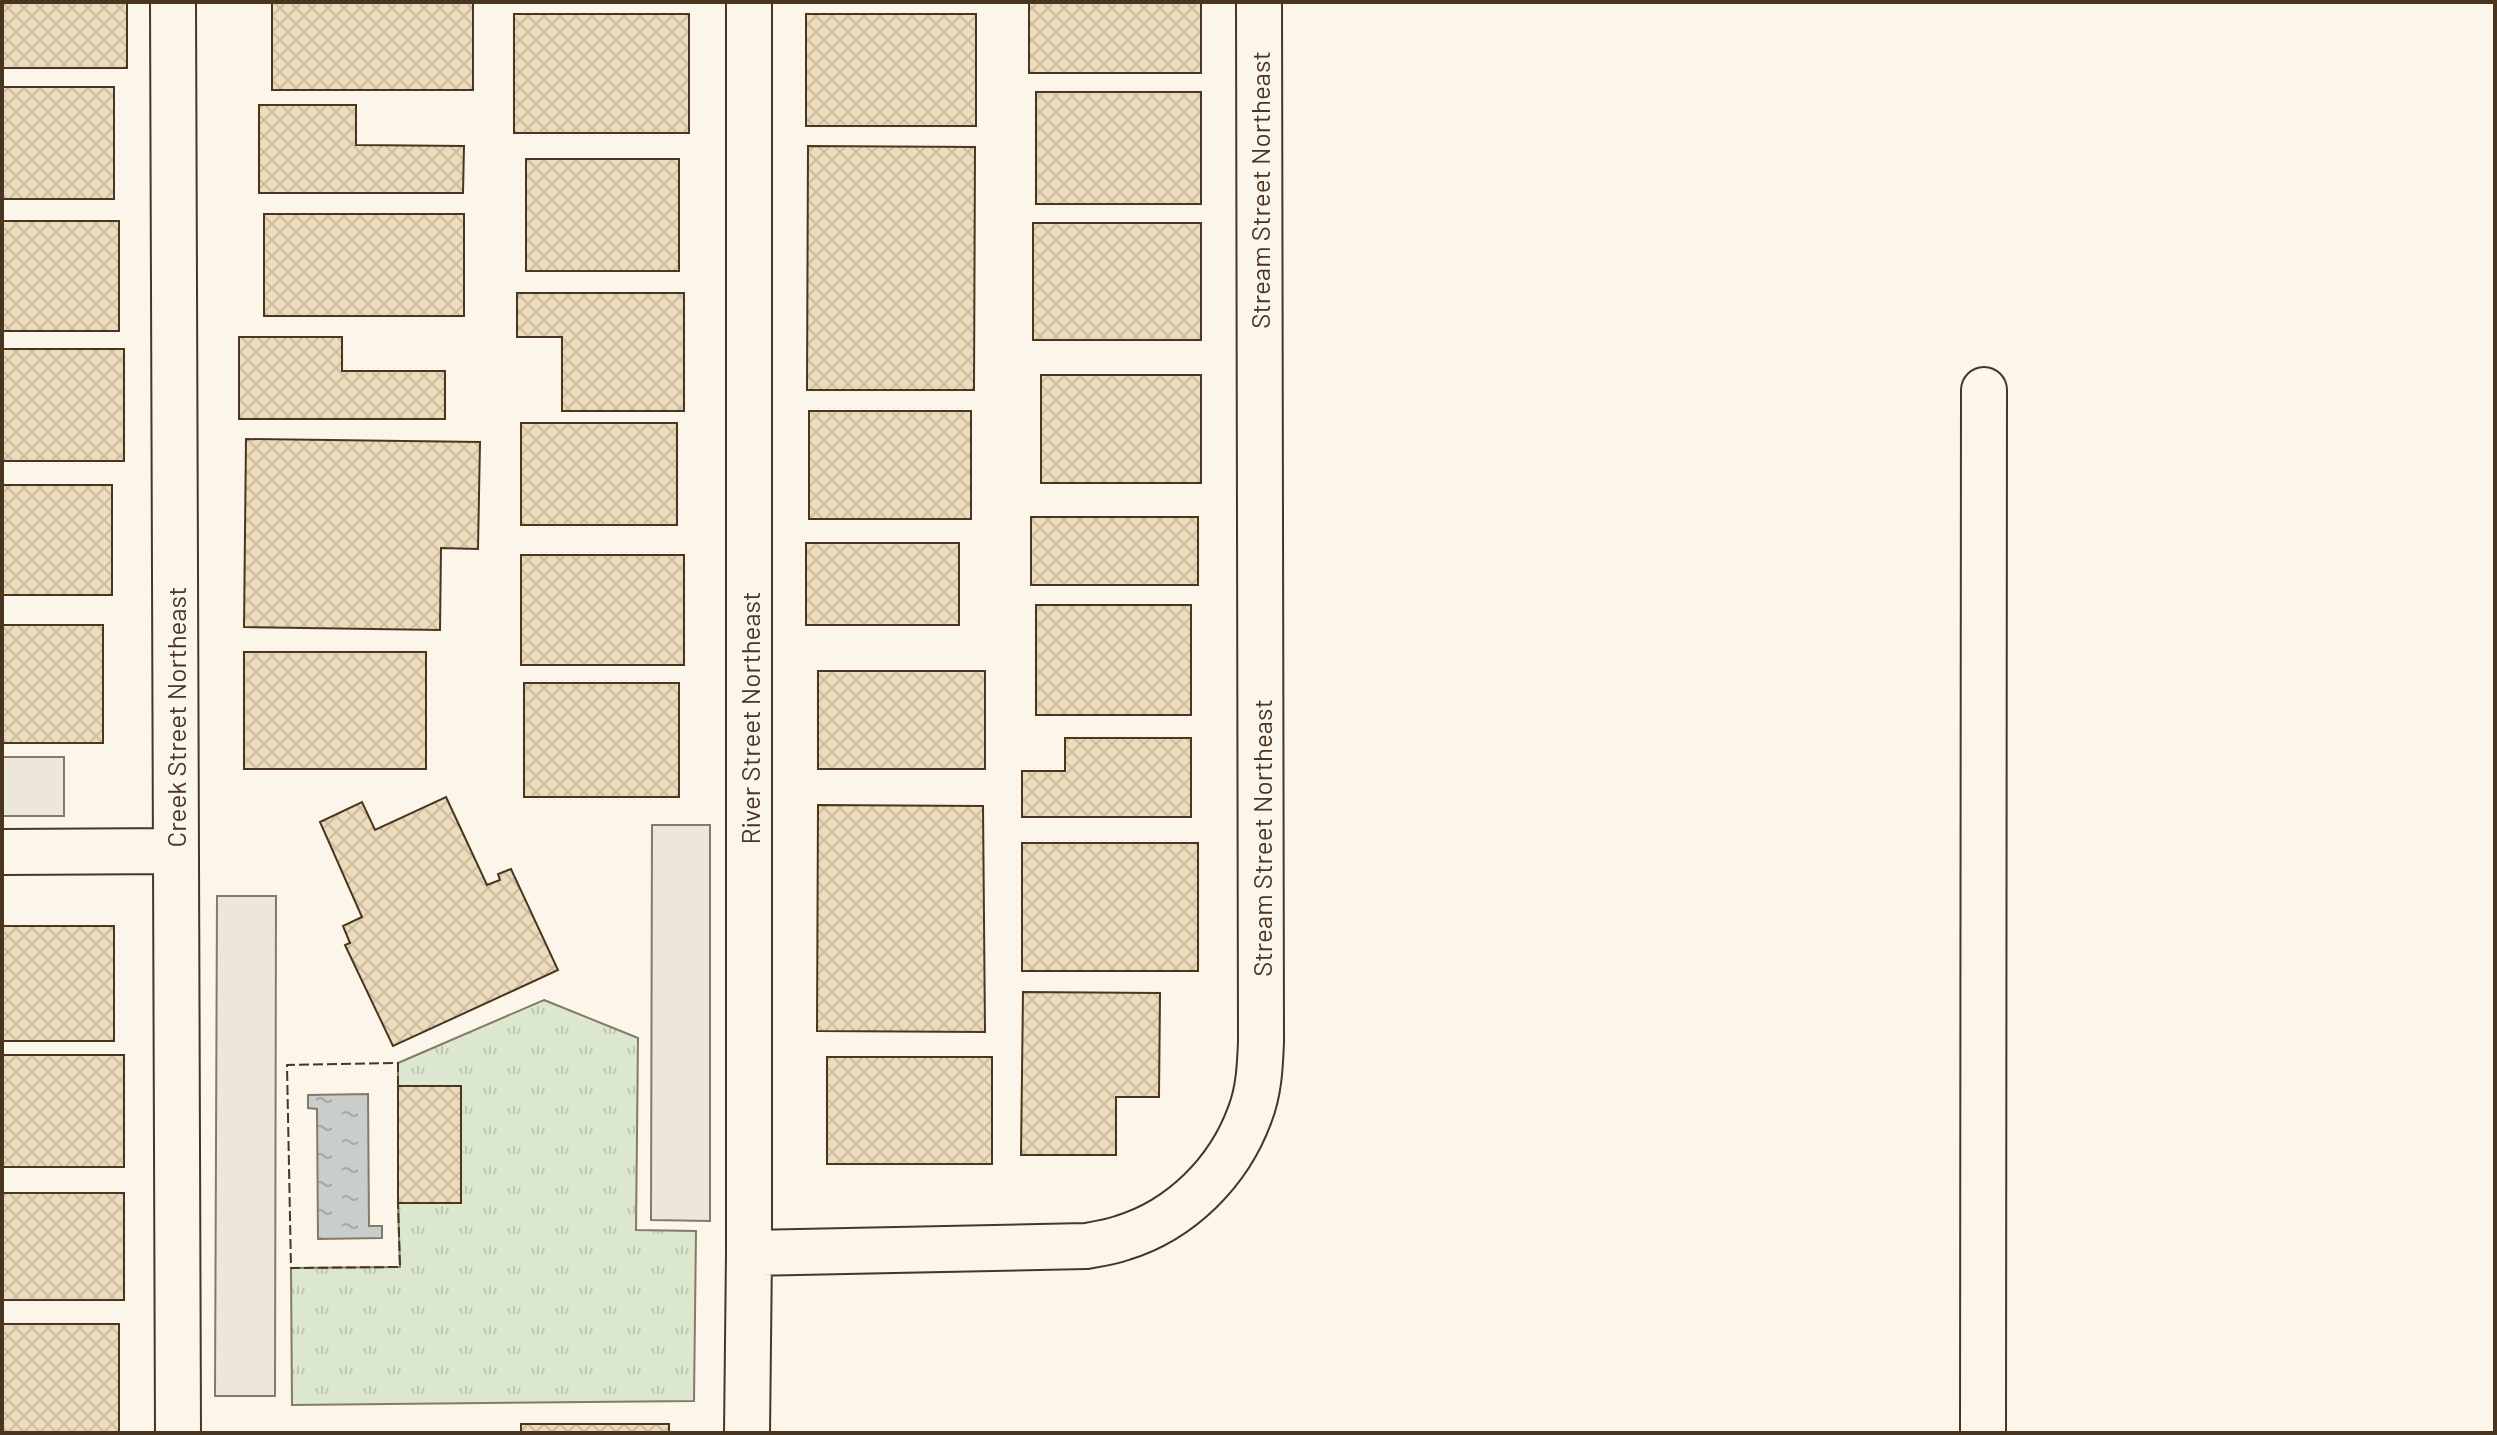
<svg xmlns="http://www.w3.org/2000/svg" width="2497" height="1435" font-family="Barlow,sans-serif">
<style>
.park{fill:url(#park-tufts);stroke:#887966;stroke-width:2}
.parking{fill:#ede7d9;stroke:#887966;stroke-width:2}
.water{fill:url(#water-ripples);stroke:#887966;stroke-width:2}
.building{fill:url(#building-cross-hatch);stroke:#4a3520;stroke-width:2}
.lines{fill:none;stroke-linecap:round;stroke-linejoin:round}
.minor-casing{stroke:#4a3520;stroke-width:48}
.minor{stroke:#fbf6e9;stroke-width:44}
.fence{stroke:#4a3520;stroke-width:2;stroke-dasharray:10 4;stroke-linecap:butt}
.labels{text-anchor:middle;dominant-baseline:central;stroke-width:6;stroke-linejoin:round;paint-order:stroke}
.street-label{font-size:26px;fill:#4a3520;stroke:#fbf6e9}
</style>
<defs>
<pattern id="park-tufts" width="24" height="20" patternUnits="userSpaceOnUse" patternTransform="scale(2)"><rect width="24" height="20" fill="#dce7d0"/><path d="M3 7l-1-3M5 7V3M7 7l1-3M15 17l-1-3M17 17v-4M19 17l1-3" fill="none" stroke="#bec7b2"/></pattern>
<pattern id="water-ripples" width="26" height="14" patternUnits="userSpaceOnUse" patternTransform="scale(2)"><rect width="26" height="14" fill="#c9cecd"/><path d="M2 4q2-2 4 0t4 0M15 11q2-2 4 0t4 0" fill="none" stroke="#a5a8a6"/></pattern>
<pattern id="building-cross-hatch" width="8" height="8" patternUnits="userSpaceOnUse" patternTransform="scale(2)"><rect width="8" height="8" fill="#ecdcbc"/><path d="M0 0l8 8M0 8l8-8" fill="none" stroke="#ccbda1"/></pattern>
</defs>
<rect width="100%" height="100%" fill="#fbf6e9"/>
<path class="park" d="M 544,1000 L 638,1038 L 636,1230 L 696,1231 L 694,1401 L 292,1405 L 291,1268 L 400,1267 L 398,1203 L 461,1202 L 461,1087 L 398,1086 L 398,1063 Z"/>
<path class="parking" d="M 2,757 L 64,757 L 64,816 L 2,816 Z
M 652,825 L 710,825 L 710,1221 L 651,1220 Z
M 217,896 L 276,896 L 275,1396 L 215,1396 Z"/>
<path class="water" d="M 368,1094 L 369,1226 L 382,1226 L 382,1238 L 318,1239 L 317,1109 L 308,1108 L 308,1095 Z"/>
<path class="building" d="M 2,2 L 127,2 L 127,68 L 2,68 Z
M 272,2 L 473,2 L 473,90 L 272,90 Z
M 1029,2 L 1201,2 L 1201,73 L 1029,73 Z
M 514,14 L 689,14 L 689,133 L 514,133 Z
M 806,14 L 976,14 L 976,126 L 806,126 Z
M 2,87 L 114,87 L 114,199 L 2,199 Z
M 1036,92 L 1201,92 L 1201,204 L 1036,204 Z
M 259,105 L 356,105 L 356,145 L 464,146 L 463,193 L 259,193 Z
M 808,146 L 975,147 L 974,390 L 807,390 Z
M 526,159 L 679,159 L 679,271 L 526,271 Z
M 264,214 L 464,214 L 464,316 L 264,316 Z
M 2,221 L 119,221 L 119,331 L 2,331 Z
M 1033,223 L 1201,223 L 1201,340 L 1033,340 Z
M 517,293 L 684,293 L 684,411 L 562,411 L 562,337 L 517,337 Z
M 239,337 L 342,337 L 342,371 L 445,371 L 445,419 L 239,419 Z
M 2,349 L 124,349 L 124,461 L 2,461 Z
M 1041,375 L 1201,375 L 1201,483 L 1041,483 Z
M 809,411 L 971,411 L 971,519 L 809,519 Z
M 521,423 L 677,423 L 677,525 L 521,525 Z
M 246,439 L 480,442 L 478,549 L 441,548 L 440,630 L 244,627 Z
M 2,485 L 112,485 L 112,595 L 2,595 Z
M 1031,517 L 1198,517 L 1198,585 L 1031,585 Z
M 806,543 L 959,543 L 959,625 L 806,625 Z
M 521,555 L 684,555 L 684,665 L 521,665 Z
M 1036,605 L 1191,605 L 1191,715 L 1036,715 Z
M 2,625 L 103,625 L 103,743 L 2,743 Z
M 244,652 L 426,652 L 426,769 L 244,769 Z
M 818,671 L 985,671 L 985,769 L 818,769 Z
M 524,683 L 679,683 L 679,797 L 524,797 Z
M 1065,738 L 1191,738 L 1191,817 L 1022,817 L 1022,771 L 1065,771 Z
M 446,797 L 487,885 L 500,880 L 498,874 L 511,869 L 558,970 L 393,1046 L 345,945 L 350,943 L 343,926 L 362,917 L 320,822 L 362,802 L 375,830 Z
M 818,805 L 983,806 L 985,1032 L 817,1031 Z
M 1022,843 L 1198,843 L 1198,971 L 1022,971 Z
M 2,926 L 114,926 L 114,1041 L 2,1041 Z
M 1023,992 L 1160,993 L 1159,1097 L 1116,1097 L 1116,1155 L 1021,1155 Z
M 2,1055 L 124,1055 L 124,1167 L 2,1167 Z
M 827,1057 L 992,1057 L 992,1164 L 827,1164 Z
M 398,1086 L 461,1086 L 461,1203 L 398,1203 Z
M 2,1193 L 124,1193 L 124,1300 L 2,1300 Z
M 2,1324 L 119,1324 L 119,1433 L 2,1433 Z
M 521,1424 L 669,1424 L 669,1433 L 521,1433 Z"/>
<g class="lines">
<defs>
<path id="minor" d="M 173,2 L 178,1433
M 2,852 L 176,851
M 749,1253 L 1086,1246 C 1098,1244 1111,1242 1122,1238 C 1181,1220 1229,1172 1250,1114 C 1259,1091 1260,1066 1261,1042 L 1259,2
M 747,1433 L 749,1253 L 749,2
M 1983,1433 L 1984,390"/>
</defs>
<use href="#minor" class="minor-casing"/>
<use href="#minor" class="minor"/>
<path class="fence" d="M 398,1086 L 398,1063 L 287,1065 L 291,1268 L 400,1267 L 398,1203"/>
</g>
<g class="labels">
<g class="street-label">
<text transform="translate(1259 190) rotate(-90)">Stream Street Northeast</text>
<text transform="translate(175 717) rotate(-90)">Creek Street Northeast</text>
<text transform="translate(749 718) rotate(-90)">River Street Northeast</text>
<text transform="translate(1261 838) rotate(-90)">Stream Street Northeast</text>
</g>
</g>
<rect width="2497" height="1435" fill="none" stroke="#4a3520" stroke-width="8"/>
</svg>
